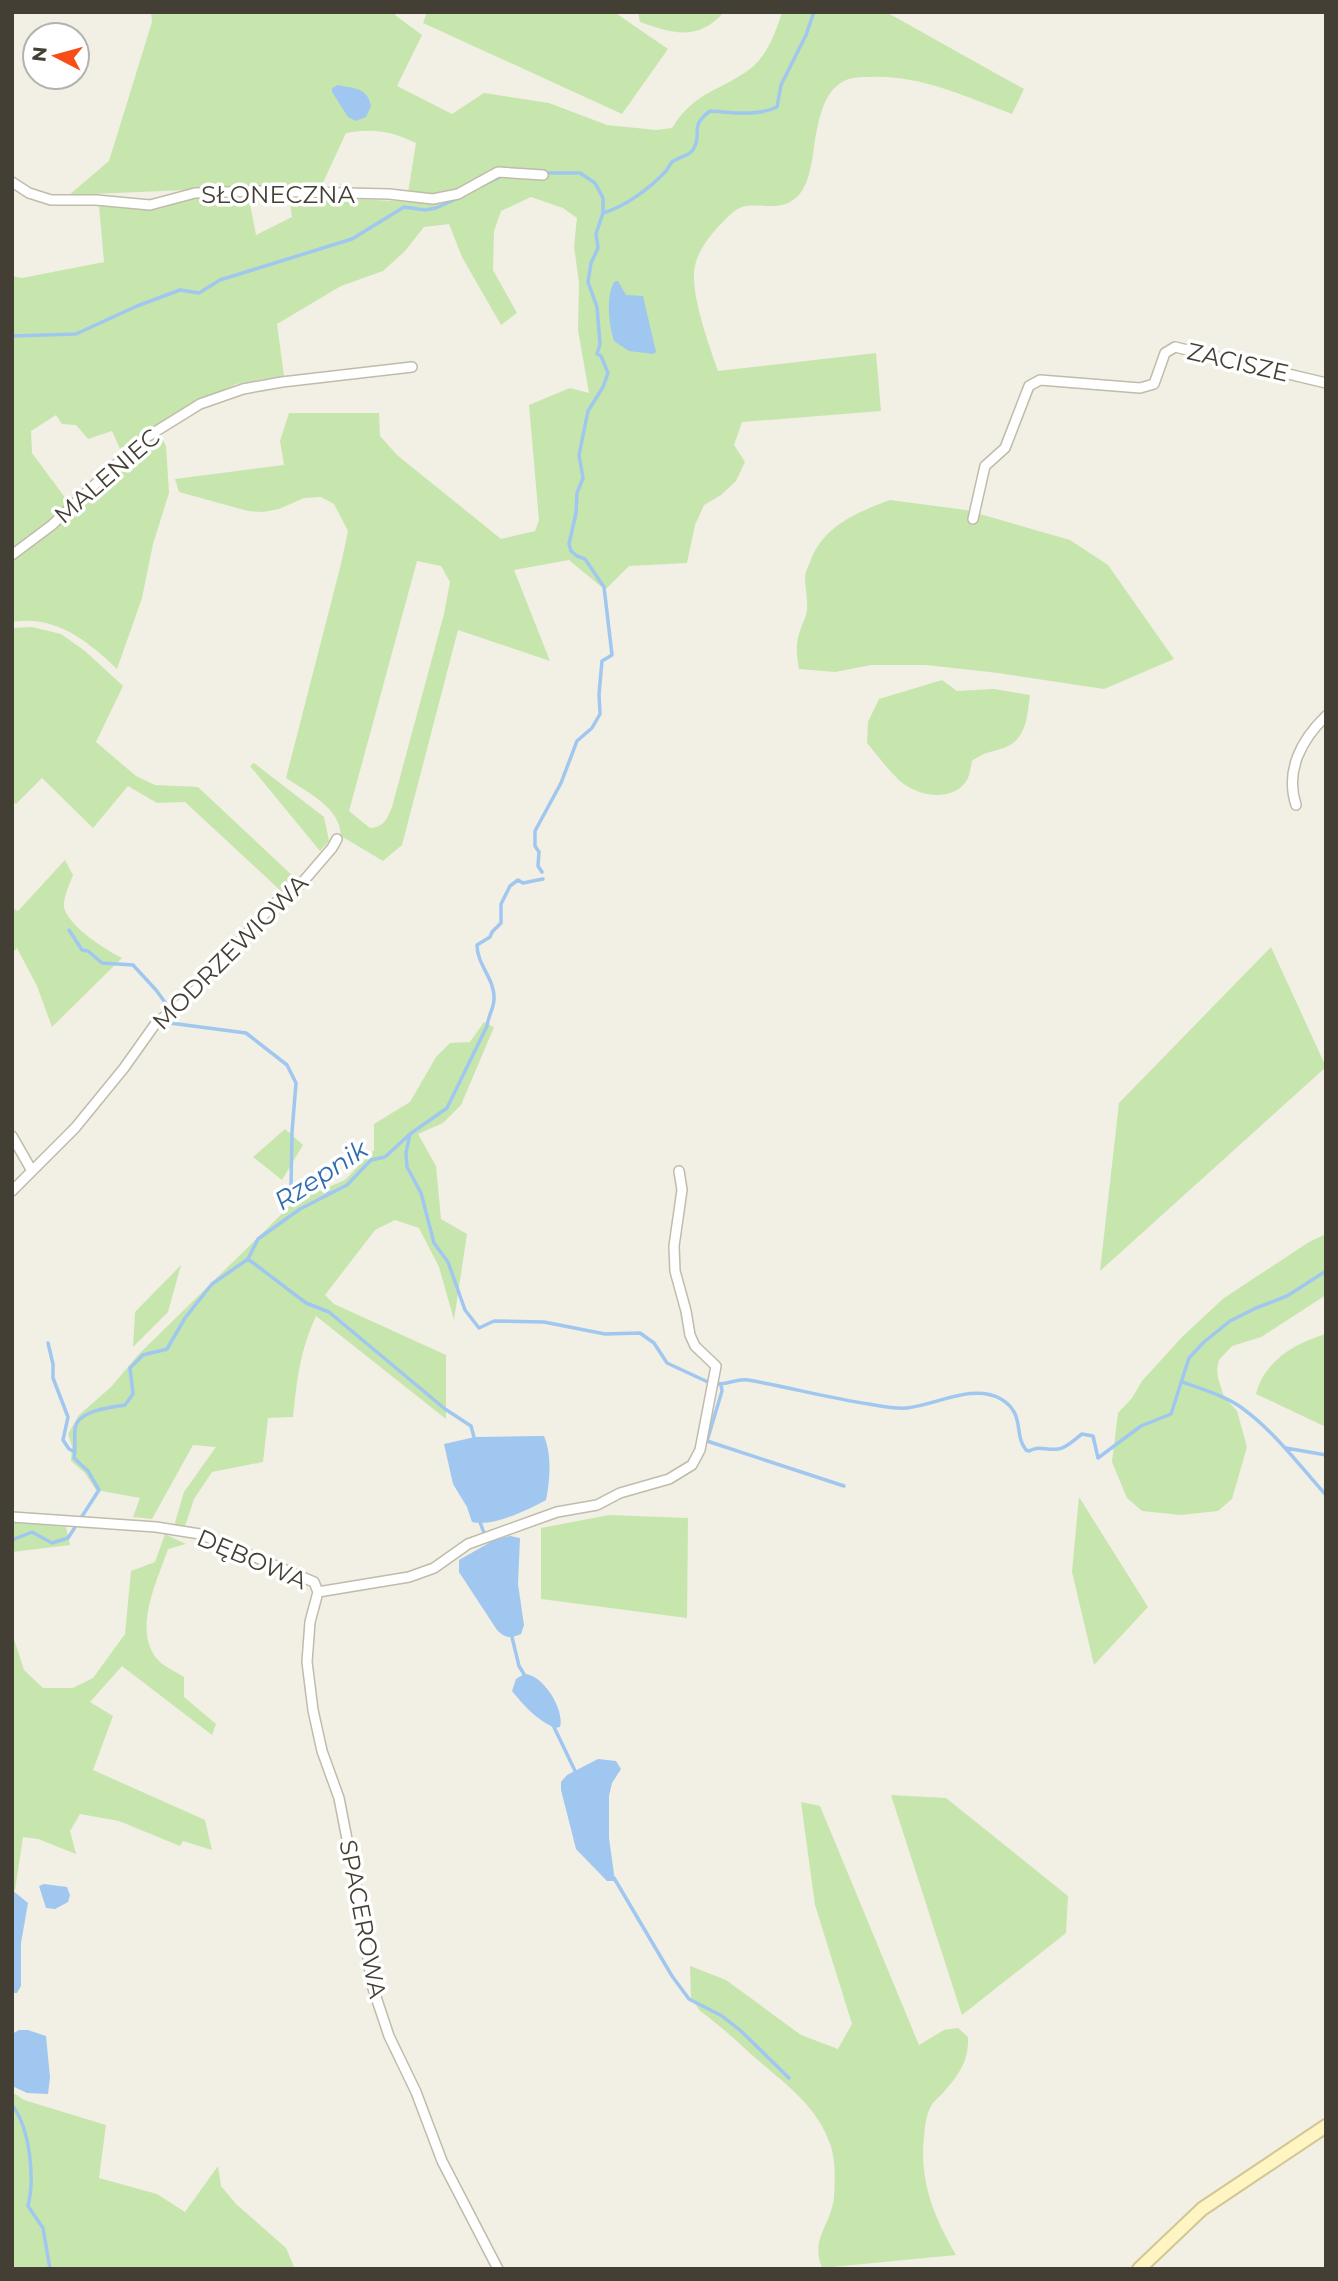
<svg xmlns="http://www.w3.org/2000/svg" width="1338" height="2281" font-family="Montserrat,sans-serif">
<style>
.green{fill:#c7e6ad;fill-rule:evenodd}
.water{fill:#a0c7ef}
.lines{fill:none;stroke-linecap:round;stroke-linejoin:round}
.stream{stroke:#a0c7ef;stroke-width:3.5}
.street-casing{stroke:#c0bbaa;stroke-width:12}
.secondary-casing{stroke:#d2c794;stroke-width:16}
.street{stroke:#fff;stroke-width:9}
.secondary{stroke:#fef5c3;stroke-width:12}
.labels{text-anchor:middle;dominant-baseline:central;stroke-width:7;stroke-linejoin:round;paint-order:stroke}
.street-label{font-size:24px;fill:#443f34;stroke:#fff}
.water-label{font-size:26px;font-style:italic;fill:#2f6cae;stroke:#fff}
</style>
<rect width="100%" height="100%" fill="#f2efe4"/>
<path class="green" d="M 151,12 L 396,12 L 395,15 L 422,35 L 397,86 L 452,114 L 484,93 L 549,103 L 607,125 L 656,130 L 672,128 C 695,91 719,92 750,69 C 767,56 776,32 782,12 L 886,12 L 1024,89 L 1012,114 C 966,97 921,75 870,77 C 862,77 851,77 844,81 C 827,90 822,108 818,125 C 812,147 814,178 798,196 C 781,213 760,202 742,207 C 733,210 724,221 718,227 C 707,239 694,257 694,274 C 693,301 709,345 718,371 L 876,353 L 881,411 L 742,422 L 734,445 L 745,462 L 736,481 L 721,495 L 704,505 L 695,525 L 687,563 L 629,566 L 605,590 L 569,560 L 514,570 L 550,661 L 458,630 L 402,845 L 383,861 L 341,836 C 340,807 308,793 286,778 L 341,564 L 348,531 L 334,504 L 321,497 L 304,498 L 279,509 L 263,512 L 248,511 L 179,492 L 175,479 L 284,465 L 280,441 L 289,413 L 379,413 L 380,436 L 397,455 L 501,539 L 535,531 L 539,520 L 529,405 L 570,388 L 589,393 L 578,330 L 579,283 L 574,246 L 577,218 L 563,208 L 531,197 L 501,211 L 494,231 L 493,270 L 517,313 L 501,325 L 462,257 L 449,224 L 424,227 L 405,251 L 383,271 L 341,286 L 277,324 L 284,376 L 236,384 L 186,408 L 121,451 L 112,431 L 88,439 L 76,425 L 62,424 L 56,415 L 31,431 L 32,453 L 69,503 L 14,551 L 12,276 L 22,278 L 104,262 L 99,205 L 151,208 L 195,197 L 249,199 L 256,235 L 292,217 L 289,196 L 438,203 L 457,199 L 498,174 L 544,176 L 543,174 L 498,169 L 459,190 L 435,196 L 408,193 L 416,143 C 392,131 372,128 346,133 L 320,189 L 258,187 L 69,195 L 109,161 L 152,22 ZM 417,561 L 441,566 L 450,582 L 444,614 L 392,807 C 387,819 384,827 370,828 L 349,811 Z
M 427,12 L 614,12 L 668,49 L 622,114 L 423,23 Z
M 638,12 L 724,12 C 699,41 673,34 640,22 Z
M 160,434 L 166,446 L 169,493 L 153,544 L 142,598 L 117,669 C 87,640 55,615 12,622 L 12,558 L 39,540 L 138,447 Z
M 890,500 L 966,510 L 1070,540 L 1108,565 L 1174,659 L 1104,689 L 998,673 L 926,665 L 871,665 L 835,672 L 799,669 C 797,656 795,644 800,631 C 802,624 806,618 807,610 C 808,598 805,589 805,577 C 805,572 808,567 810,562 C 822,527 857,512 890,500 Z
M 32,627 L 61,634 L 85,651 L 123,686 L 96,742 L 136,776 L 155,785 L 198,787 L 297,880 L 281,891 L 185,802 L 157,803 L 128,786 L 93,828 L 42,778 L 16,804 L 12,801 L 12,628 Z
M 942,680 L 957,691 L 994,689 L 1030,695 C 1027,717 1027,739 1004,748 C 988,753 987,751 972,761 C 971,766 970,773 968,778 C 955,803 918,797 900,781 C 888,770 878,756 867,743 L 868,722 L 879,699 Z
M 254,763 L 324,817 L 329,841 L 320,851 L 250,766 Z
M 65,860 L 73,875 C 70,884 63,897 64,907 C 67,925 107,951 122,958 L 52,1027 L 37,986 L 17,948 L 12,953 L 12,908 L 18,911 Z
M 1271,947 L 1326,1067 L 1100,1271 L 1119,1103 Z
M 484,1022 L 494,1027 L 461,1105 L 443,1123 L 418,1134 L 436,1166 L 441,1219 L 467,1234 L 454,1320 L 439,1267 L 419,1228 L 395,1220 L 375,1230 L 325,1295 L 334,1304 L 446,1355 L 446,1419 L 316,1316 C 300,1351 297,1379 293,1417 L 268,1418 L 263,1462 L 212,1472 L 194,1499 L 185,1526 L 174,1526 L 184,1492 L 216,1447 L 193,1445 L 152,1519 L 133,1517 L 140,1498 L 96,1490 L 85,1473 L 71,1461 L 72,1446 L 68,1434 L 79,1415 L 111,1387 L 138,1355 L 294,1202 L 345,1180 L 374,1150 L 374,1124 L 410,1102 L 436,1057 L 450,1043 L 470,1042 Z
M 285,1129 L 303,1145 L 282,1180 L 253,1157 Z
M 1326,1234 L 1326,1295 L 1261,1337 L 1232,1346 L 1219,1360 L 1217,1369 L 1218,1378 L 1224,1397 L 1237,1411 L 1247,1447 L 1232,1499 L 1218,1511 L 1181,1515 L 1142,1511 L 1127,1498 L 1112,1462 L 1118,1413 L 1132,1398 L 1142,1381 L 1183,1336 L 1224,1298 L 1309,1242 Z
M 181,1265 L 168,1312 L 133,1347 L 135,1312 Z
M 1326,1334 L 1326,1427 L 1256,1394 C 1264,1361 1295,1343 1326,1334 Z
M 1079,1497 L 1148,1607 L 1094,1665 L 1072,1572 Z
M 609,1515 L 688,1518 L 687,1618 L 541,1599 L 541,1528 Z
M 12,1522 L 66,1527 L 70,1545 L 12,1552 Z
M 165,1534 L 186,1544 L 168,1549 C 157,1582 130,1634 161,1663 C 167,1668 177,1672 184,1677 L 184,1697 L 216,1724 L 212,1735 L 122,1666 L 90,1702 L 113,1716 L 93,1770 L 205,1820 L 212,1850 L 183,1841 L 180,1846 L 119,1821 L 80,1814 L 70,1831 L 76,1854 L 38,1839 L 23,1837 L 15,1890 L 12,1890 L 12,1633 L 24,1670 L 43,1688 L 73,1688 L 93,1678 L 125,1634 L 131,1571 L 155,1562 Z
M 891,1795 L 946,1798 L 1068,1896 L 1066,1933 L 962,2015 Z
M 801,1802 L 820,1806 L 919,2045 L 944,2030 L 958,2028 L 968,2037 C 969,2062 958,2076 942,2094 C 938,2098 934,2101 931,2106 C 926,2115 925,2126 924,2137 C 919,2181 934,2217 956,2255 L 822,2268 C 810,2238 831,2226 834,2197 C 835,2180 836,2160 830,2144 C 817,2105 783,2082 753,2056 C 736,2040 719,2025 700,2011 L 691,1998 L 690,1966 L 726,1980 L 801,2035 L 838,2049 L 852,2024 L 815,1905 Z
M 12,2092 L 24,2100 L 106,2125 L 99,2178 L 157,2194 L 185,2212 L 218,2166 L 221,2186 L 236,2204 L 286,2248 L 295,2269 L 12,2269 Z"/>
<path class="water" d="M 338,85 C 355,89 367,87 371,106 L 366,117 L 356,121 L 348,117 L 332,92 L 332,88 Z
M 615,281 L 618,281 L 626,295 L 643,296 L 656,352 L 653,354 L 629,351 L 614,341 C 609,326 605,295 615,281 Z
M 544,1436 C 552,1455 550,1480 546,1500 C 528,1510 493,1527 472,1522 L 467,1507 L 453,1484 L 444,1444 L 475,1437 Z
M 510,1536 L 520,1538 L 518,1584 L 524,1625 L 521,1634 C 510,1639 505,1638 497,1630 L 459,1572 L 459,1560 L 496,1539 Z
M 524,1674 C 543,1674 565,1710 560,1727 L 555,1728 C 537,1720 524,1706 512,1691 L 516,1679 Z
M 598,1759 L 616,1761 L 621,1769 L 612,1783 L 609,1796 L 609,1838 L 615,1881 L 607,1881 L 576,1849 L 561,1790 L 561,1782 L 567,1775 Z
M 44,1884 L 67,1887 L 70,1895 L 68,1902 L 55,1909 L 46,1908 L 39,1886 Z
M 12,1890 L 28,1903 L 21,1943 L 21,1986 L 17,1993 L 12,1993 Z
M 19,2030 L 28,2030 L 46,2036 L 50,2077 L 48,2094 L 27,2093 L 12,2086 L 12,2034 Z"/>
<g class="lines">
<path class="stream" d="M 483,185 L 502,176
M 603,213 C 626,206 649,189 666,171 C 668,169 669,165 672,162 C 679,156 690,157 694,148 C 703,131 688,128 710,111 C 731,112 757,117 777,107 L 781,85 L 806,35 L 814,12
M 12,336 L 76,334 L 137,306 L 180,290 L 199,293 L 220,280 L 352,239 L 404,207 L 425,210 L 436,208 L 465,195
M 542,872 L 538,866 L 539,852 L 535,846 L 535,831 L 561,783 L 577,741 L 592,728 L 600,714 L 599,694 L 602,661 L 612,655 L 604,587 L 585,559 L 577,556 L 571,551 L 569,544 L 576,513 L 577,493 L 583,478 L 579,455 L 588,411 L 603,387 L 608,373 L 601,356 L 597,354 L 600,344 L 597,307 L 588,282 L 591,263 L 598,248 L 596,234 L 603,213 L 603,198 L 595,183 L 580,173 L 544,173
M 69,930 L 82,950 L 88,951 L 102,963 L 133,965 L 156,990 L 167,1005
M 177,1016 L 170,1023 L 246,1033 L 287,1065 L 296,1083 L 292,1132 L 291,1187 L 326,1182 L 328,1193
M 410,1134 L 447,1108 L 487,1026 C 488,1016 494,1008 494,999 C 495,979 477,965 477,945 L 490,937 L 492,932 L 501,923 L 501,904 L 510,886 L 518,880 L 523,883 L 543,879
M 248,1259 L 306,1303 L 329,1312 L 445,1409 L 471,1426 L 475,1441
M 48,1343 L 53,1364 L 53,1378 L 68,1417 L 63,1440 L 69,1449 L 75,1452
M 1182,1382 C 1202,1389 1225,1396 1242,1408 C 1275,1432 1299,1465 1326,1495
M 716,1384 C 727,1385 738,1378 748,1380 C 788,1387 828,1398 869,1404 C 881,1406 895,1409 907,1408 C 936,1405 973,1383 1001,1399 C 1026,1414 1013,1434 1026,1450 L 1029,1451 C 1040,1445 1047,1451 1058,1449 C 1067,1448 1075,1439 1082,1434 L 1093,1436 L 1098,1458 L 1141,1426 L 1171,1414 L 1189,1358 L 1204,1342 L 1230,1321 L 1256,1308 L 1287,1296 L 1326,1271
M 721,1385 L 722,1391 L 707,1441 L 844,1486
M 1286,1448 L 1326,1455
M 480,1522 L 484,1533
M 12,1540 L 32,1532 L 52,1543 L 68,1538 L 99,1490 L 88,1471 L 74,1458 C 76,1448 74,1439 75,1429 C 77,1410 110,1408 125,1405 L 133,1394 L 130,1368 L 143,1355 L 167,1349 L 185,1318 L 212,1284 L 248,1259 L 258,1239 L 300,1209 L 347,1185 L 371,1160 L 385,1157 L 410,1134 L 406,1153 L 407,1167 L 421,1193 L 434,1243 L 448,1262 L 465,1310 L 479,1328 L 494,1321 L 544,1322 L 605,1334 L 640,1333 L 654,1343 L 667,1363 L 710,1383
M 511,1633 L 519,1666 L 527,1679
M 553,1725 L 577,1775
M 614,1878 L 672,1976 L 689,1999 L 722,2016 L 741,2031 L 789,2078
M 12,2105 C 30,2128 35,2178 28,2206 L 43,2228 L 50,2269"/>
<defs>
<path id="street" d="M 12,182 L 29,193 L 51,200 L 96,200 L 150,205 L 195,193 L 260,191 L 389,194 L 433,199 L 458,194 L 498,172 L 543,175
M 973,519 L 985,466 L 1005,448 L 1029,386 L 1040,380 L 1140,388 L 1154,384 L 1165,353 L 1175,347 L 1326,383
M 12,555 L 52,525 L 142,440 L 200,404 L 243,389 L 282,382 L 412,367
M 1296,805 C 1285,771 1301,740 1326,716
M 12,1136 L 32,1171
M 12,1191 L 75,1128 L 124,1068 L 156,1023 L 186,1000 L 275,903 L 301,884 L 332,848 L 337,839
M 12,1517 L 156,1527 L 200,1534 L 314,1582 L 318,1592 L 409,1577 L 434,1568 L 468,1544 L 557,1512 L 597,1505 L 620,1493 L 669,1479 L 692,1465 L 700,1450 L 716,1366 L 695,1346 L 690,1335 L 686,1311 L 675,1271 L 674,1246 L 682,1190 L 679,1171
M 318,1592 L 310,1622 L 307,1662 L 313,1710 L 322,1751 L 339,1798 L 361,1911 L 372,1985 L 389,2036 L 416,2092 L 442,2161 L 498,2269"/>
<path id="secondary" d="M 1139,2269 L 1202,2209 L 1326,2126"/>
</defs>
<use href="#street" class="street-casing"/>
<use href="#secondary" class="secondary-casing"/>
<use href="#street" class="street"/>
<use href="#secondary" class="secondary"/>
</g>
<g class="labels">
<g class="street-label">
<text x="278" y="194">SŁONECZNA</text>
<text transform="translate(1238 362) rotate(13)">ZACISZE</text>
<text transform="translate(107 476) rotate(-41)">MALENIEC</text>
<text transform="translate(230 952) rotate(-45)">MODRZEWIOWA</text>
<text transform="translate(252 1559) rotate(23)">DĘBOWA</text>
<text transform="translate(363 1919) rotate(79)">SPACEROWA</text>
</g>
<g class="water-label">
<text transform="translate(321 1175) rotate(-33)">Rzepnik</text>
</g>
</g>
<rect width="1338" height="2281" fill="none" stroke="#443f34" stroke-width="28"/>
<g transform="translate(56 56) rotate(276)"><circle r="33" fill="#ffffff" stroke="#b4b2ae" stroke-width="2"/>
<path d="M0-5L12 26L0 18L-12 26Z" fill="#f84d16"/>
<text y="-10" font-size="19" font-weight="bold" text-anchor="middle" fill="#443f34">N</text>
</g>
</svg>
